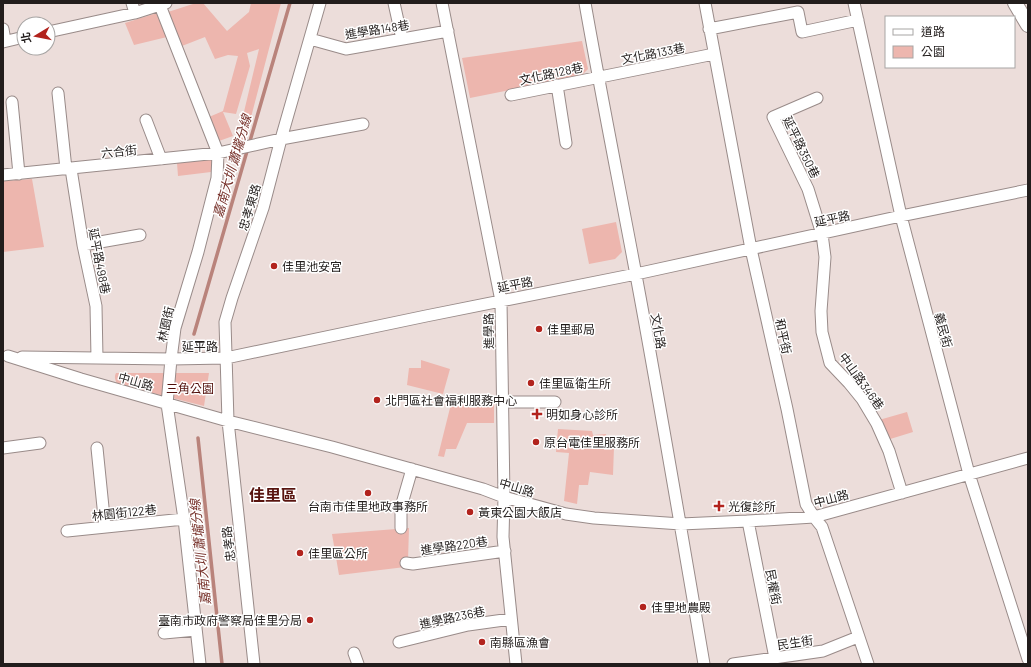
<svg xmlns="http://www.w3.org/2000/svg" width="1031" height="667" font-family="Barlow,'Noto Sans TC',sans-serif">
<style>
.green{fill:#edb6ae}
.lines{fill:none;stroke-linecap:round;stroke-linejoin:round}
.stream{stroke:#b9837b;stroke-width:3.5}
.minor-casing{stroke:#998b89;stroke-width:13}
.major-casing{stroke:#998b89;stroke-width:16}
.minor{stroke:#fff;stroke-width:11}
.major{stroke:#fff;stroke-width:14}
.poi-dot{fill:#b2231d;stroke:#fff;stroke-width:1.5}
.labels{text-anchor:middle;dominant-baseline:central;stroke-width:3;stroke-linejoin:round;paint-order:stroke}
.street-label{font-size:12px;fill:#221d1c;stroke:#fff}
.poi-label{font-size:12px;fill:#221d1c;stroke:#fff;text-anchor:start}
.park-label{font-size:12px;fill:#500d09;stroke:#fff}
.water-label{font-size:13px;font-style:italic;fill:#77312a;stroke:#fff}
.district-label{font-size:16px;font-weight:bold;fill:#58140f;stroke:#fff}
</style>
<rect width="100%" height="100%" fill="#ecddda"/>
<path class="green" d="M 196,3 L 203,3 L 227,31 L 249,12 L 251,3 L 281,3 L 245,140 L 237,141 L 259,49 L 247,53 L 250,66 L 236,114 L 223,112 L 233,136 L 219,141 L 209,117 L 223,111 L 238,56 L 228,55 L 215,59 L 205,37 L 182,46 L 168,12 Z
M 157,13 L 167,37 L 134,45 L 125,23 Z
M 582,41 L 588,69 L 581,76 L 470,98 L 462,58 Z
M 212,159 L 211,172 L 178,176 L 177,163 Z
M 32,179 L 44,247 L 3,252 L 3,181 Z
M 616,222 L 622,252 L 615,259 L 589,264 L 582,229 Z
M 421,360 L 450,369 L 443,394 L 407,385 L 409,368 L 421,368 Z
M 116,373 L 209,373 L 204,406 L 117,384 C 115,379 114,377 116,373 Z
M 453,399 L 465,404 L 494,404 L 494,423 L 467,423 L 456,449 L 446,449 L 444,457 L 438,456 L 451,404 Z
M 907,412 L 913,432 L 887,440 L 879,420 Z
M 558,429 L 592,431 L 593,435 L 606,434 L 608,448 L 614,447 L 613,475 L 590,472 L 588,485 L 579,485 L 577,504 L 564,501 L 569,453 L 556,452 Z
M 409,528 L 408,560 L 405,567 L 339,575 L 332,534 Z"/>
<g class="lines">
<path class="stream" d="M 194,334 L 290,3
M 198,438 L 222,664"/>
<defs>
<path id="minor" d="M 132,3 L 135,13
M 159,3 L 218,153 L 217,178 L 198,252 L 175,328 L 171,359 L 167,404 L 184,519 L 200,664
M 394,3 L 402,39
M 442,3 L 501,301 L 504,497 L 503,537 L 516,664
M 585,3 C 601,94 619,184 636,275 C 660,404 682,534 704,664
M 705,3 L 751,249 L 787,409 L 806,504 L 814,517 L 822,527 L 868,664
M 854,3 L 901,216 L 969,474 L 1028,659
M 3,29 L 5,41
M 709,29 L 798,12 L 802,32 L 858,20
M 48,32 L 135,13 L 166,3
M 310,39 L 346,49 L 448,31
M 3,42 L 24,37
M 557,85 L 566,143
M 58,93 L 66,169
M 511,95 L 714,54
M 817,98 L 773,117 L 808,189 L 822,234 L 825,257 L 821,311 L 822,332 L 830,363 L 849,383 L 862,399 L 877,424 L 889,451 L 902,493
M 12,102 L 19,174
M 146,120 L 161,159
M 71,169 L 83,245 L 96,306 L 97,358
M 3,175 L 218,153 L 281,139 L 363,124
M 83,245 L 140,235
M 8,356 L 81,379 L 228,421 L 332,447 L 483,489 L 504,497 L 566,514 L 594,518 L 681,524 L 748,521 L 814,517 L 1028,458
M 22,357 L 171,359 L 226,358 L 426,316 L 636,274 L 901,216 L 1028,190
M 503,402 L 555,402
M 3,448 L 40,443
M 97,448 L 105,527
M 748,521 L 775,658
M 401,528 L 401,507 L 412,469
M 67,531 L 184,519
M 406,563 L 413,564 L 505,551
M 164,633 L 196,630
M 399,642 L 468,625 L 511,619
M 354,653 L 358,664
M 254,664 L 228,421 L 225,322 L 232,298 L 263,208 L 281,139 L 320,3
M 733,664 L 823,651 L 858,637"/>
<path id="major" d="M 1015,3 L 1028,25"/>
</defs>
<use href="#minor" class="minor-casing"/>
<use href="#major" class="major-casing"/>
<use href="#minor" class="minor"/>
<use href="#major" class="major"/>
</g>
<g class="poi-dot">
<circle cx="274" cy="266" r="4"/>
<circle cx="539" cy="329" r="4"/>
<circle cx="531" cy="383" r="4"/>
<circle cx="377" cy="400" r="4"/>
<path d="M535 408h4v4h4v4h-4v4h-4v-4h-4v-4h4z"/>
<circle cx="536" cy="442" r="4"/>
<circle cx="368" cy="493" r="4"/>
<path d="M717 500h4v4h4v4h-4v4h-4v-4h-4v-4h4z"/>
<circle cx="470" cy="512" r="4"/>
<circle cx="300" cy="553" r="4"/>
<circle cx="643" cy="607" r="4"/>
<circle cx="310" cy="620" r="4"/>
<circle cx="482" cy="642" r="4"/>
</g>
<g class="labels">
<g class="street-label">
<text transform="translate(377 29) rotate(-9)">進學路148巷</text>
<text transform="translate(653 53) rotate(-11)">文化路133巷</text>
<text transform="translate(551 73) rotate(-12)">文化路128巷</text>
<text transform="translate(802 147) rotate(64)">延平路350巷</text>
<text transform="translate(119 151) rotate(-6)">六合街</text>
<text transform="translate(249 207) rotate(-73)">忠孝東路</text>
<text transform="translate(832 218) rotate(-12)">延平路</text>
<text transform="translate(100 261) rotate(79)">延平路498巷</text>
<text transform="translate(515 284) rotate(-11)">延平路</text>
<text transform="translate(165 324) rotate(-77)">林園街</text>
<text transform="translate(944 330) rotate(75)">義民街</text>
<text transform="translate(488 331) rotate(-91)">進學路</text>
<text transform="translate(659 331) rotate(80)">文化路</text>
<text transform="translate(784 336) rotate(78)">和平街</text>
<text x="200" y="346">延平路</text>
<text transform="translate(136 381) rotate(16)">中山路</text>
<text transform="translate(862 381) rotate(54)">中山路346巷</text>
<text transform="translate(517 487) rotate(17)">中山路</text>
<text transform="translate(831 498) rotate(-15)">中山路</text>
<text transform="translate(124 512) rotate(-6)">林園街122巷</text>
<text transform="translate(228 544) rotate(-97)">忠孝路</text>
<text transform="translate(454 545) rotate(-8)">進學路220巷</text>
<text transform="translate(774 587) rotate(79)">民權街</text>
<text transform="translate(452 617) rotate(-12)">進學路236巷</text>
<text transform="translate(795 642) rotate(-8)">民生街</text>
</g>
<g class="poi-label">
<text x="282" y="266">佳里池安宮</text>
<text x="547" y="329">佳里郵局</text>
<text x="539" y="383">佳里區衛生所</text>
<text x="385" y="400">北門區社會福利服務中心</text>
<text x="546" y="414">明如身心診所</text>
<text x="544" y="442">原台電佳里服務所</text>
<text x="368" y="506" text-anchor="middle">台南市佳里地政事務所</text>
<text x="728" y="506">光復診所</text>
<text x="478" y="512">黃東公園大飯店</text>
<text x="308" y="553">佳里區公所</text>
<text x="651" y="607">佳里地農殿</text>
<text x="302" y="620" text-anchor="end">臺南市政府警察局佳里分局</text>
<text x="490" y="642">南縣區漁會</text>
</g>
<g class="park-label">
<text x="190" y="388">三角公園</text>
</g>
<g class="water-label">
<text transform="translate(232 166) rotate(-74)">嘉南大圳 蕭壠分線</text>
<text transform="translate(200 552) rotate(-96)">嘉南大圳 蕭壠分線</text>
</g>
<g class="district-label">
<text x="273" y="494">佳里區</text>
</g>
</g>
<rect width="1031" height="667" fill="none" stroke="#221d1c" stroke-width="8"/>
<rect x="885" y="16" width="130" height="52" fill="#ffffff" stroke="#a7a5a4"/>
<rect x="893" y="29" width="20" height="6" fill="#ffffff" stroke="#a7a5a4"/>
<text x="921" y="36" font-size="12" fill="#221d1c">道路</text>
<rect x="893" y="46" width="20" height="12" fill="#edb6ae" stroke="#a7a5a4"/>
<text x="921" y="56" font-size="12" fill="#221d1c">公園</text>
<g transform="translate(36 36) rotate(260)"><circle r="19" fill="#ffffff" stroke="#a7a5a4"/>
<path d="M0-3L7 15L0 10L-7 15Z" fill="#b2231d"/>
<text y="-6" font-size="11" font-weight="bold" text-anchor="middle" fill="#221d1c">北</text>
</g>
</svg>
